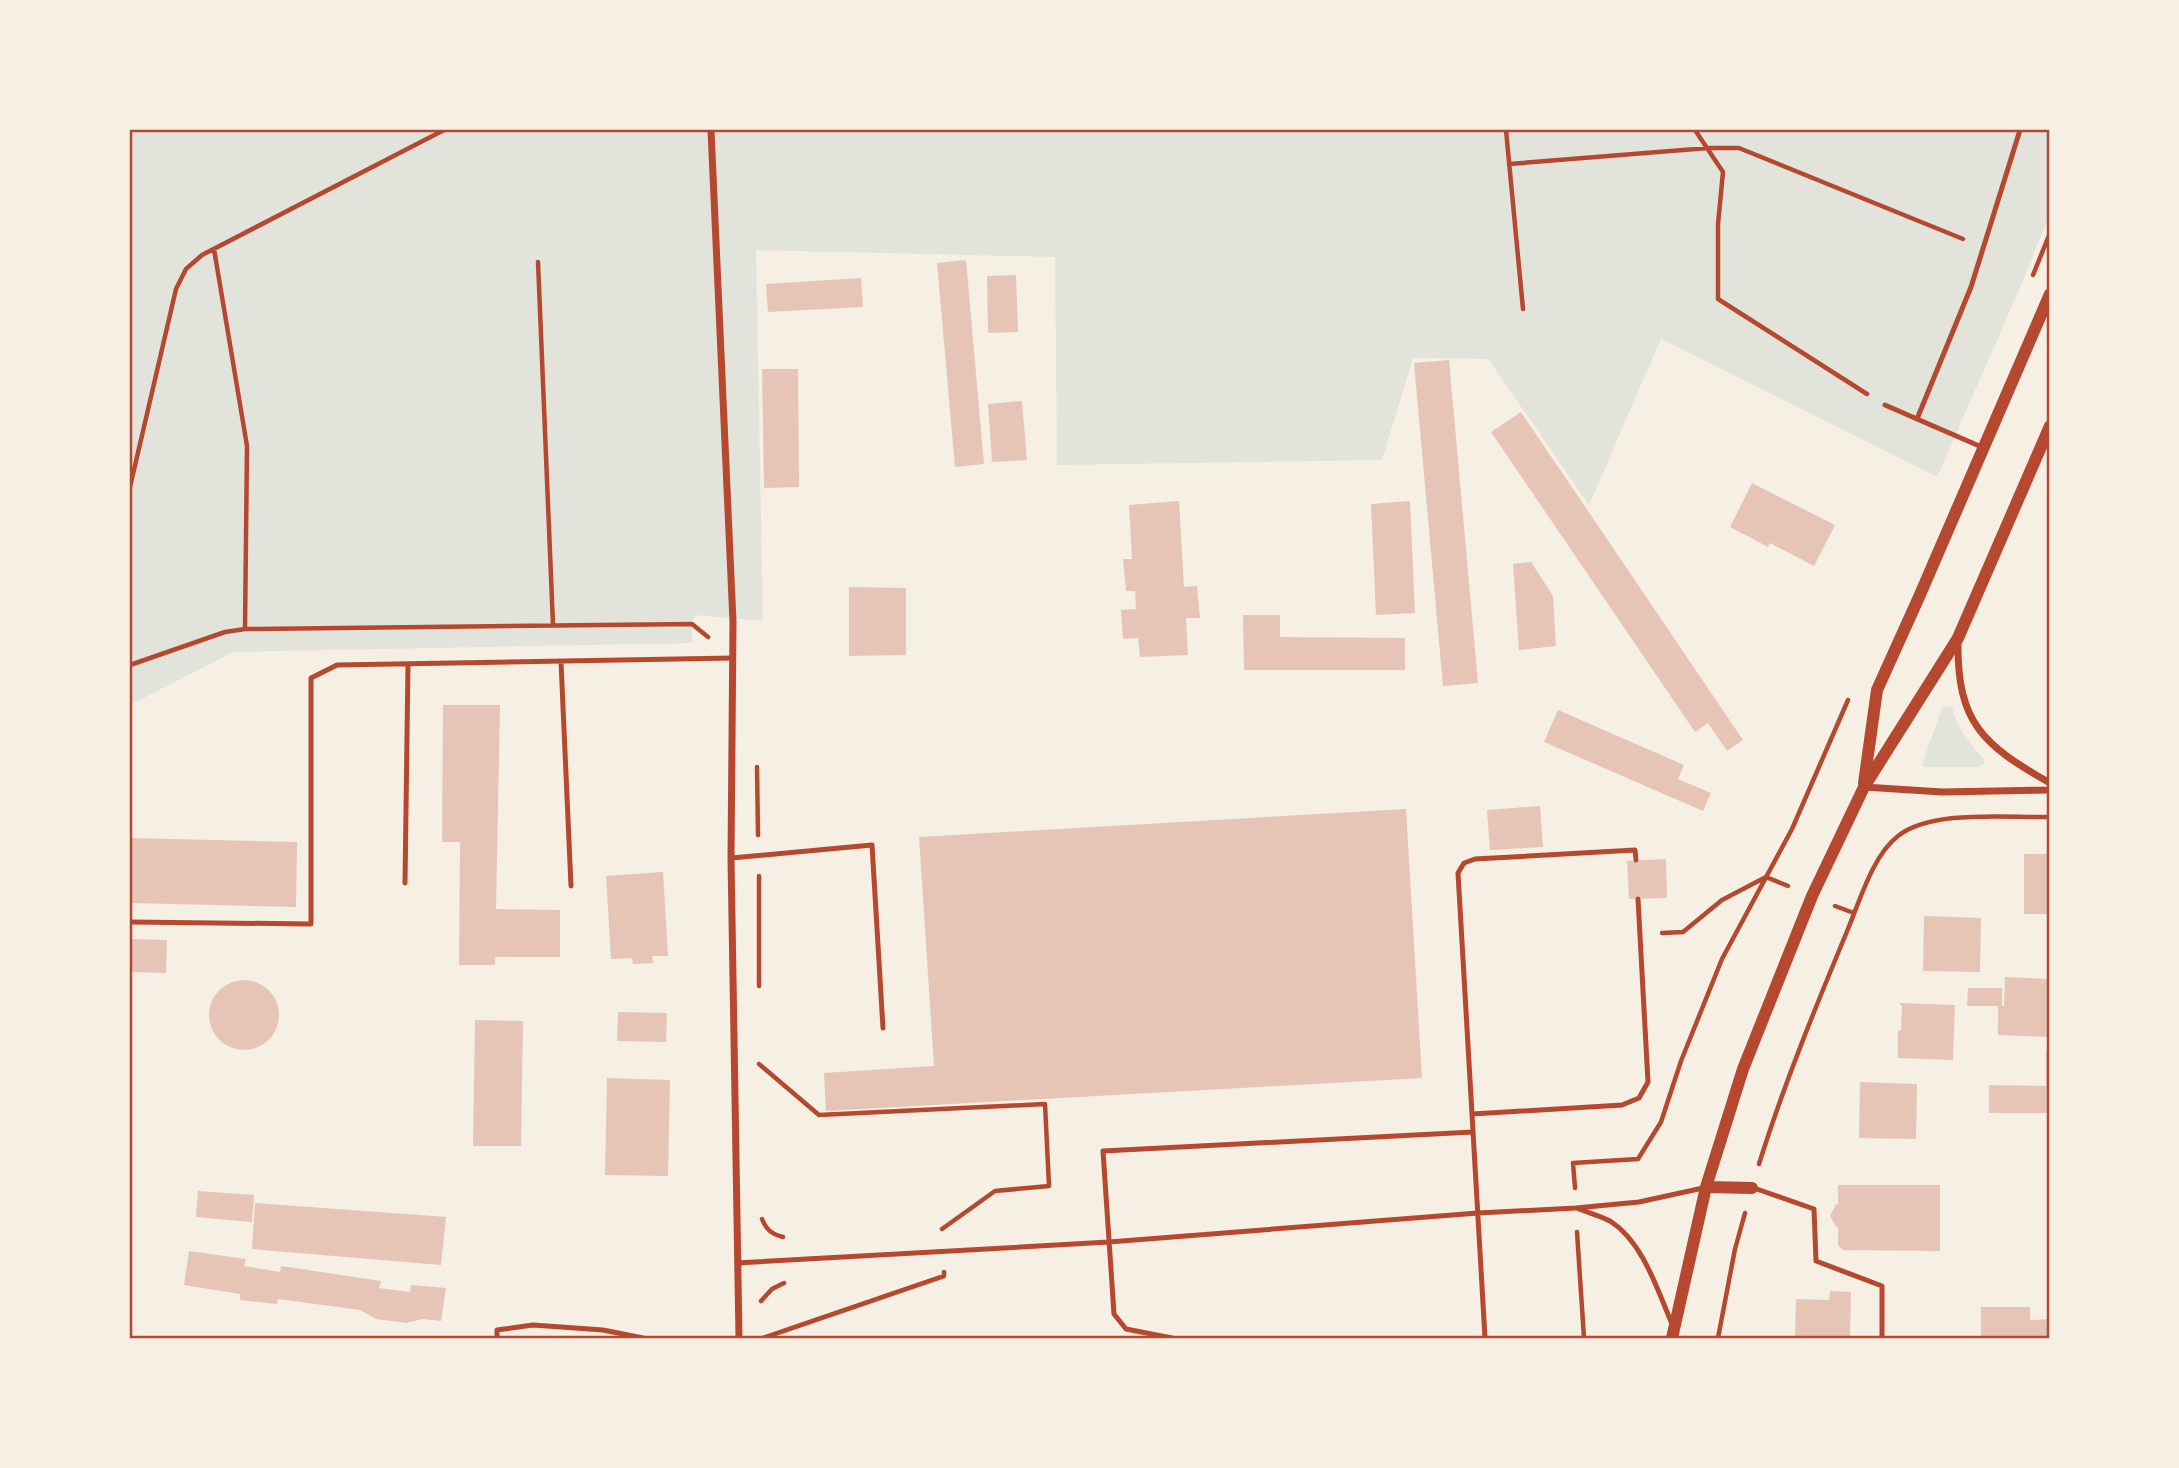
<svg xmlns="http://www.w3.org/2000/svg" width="2179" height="1468" font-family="'Asap Condensed',sans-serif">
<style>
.green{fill:#e2e4dc}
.building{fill:#e6c5b7}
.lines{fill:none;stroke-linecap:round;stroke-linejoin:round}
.path{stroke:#b5482f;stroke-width:4.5}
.service{stroke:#b5482f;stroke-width:5}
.minor{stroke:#b5482f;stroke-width:7}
.tertiary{stroke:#b5482f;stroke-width:12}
.neatline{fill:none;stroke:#b5482f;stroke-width:2.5}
</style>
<rect width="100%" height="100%" fill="#f6efe4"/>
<path class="green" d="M 130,130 L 2049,130 L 2049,216 L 2019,290 L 1937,477 L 1661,339 L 1589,505 L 1488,359 L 1413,358 L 1382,460 L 1057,465 L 1055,257 L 756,250 L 763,621 L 695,615 L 692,624 L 692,643 L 233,652 L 130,705 Z
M 1948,706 L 1952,707 C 1958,732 1970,741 1985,761 L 1983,765 L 1978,767 L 1924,767 L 1922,764 L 1941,711 L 1943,707 Z"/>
<path class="building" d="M 966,260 L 984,464 L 955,467 L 937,263 Z
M 1016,275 L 1018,332 L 988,333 L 987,276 Z
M 861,278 L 863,307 L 768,312 L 766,284 Z
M 1449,360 L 1478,683 L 1443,686 L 1414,363 Z
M 762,369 L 798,369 L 799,487 L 764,488 Z
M 1022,401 L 1027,460 L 992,462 L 988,404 Z
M 1521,412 L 1743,740 L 1727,751 L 1708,723 L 1695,732 L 1491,432 Z
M 1752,483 L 1835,525 L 1814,566 L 1770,543 L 1768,547 L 1730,527 Z
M 1179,501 L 1184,587 L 1197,586 L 1200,618 L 1186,618 L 1188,655 L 1140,657 L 1138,638 L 1123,639 L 1121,610 L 1136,609 L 1135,591 L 1126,591 L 1123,559 L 1132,559 L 1129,505 Z
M 1410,501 L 1415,613 L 1376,615 L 1371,504 Z
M 1531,562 L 1553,596 L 1556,646 L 1519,650 L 1513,564 Z
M 849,587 L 906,588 L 906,655 L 849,656 Z
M 1243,615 L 1280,615 L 1280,637 L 1405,638 L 1405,670 L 1244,670 Z
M 443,705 L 500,705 L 496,909 L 560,910 L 560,957 L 495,957 L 495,965 L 459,965 L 460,842 L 442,842 Z
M 1558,710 L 1684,765 L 1678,779 L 1711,793 L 1703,811 L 1544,742 Z
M 1540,806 L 1543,847 L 1490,850 L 1487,810 Z
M 1406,809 L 1422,1078 L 826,1111 L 824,1073 L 934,1066 L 919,837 Z
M 130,838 L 297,842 L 296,907 L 130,903 Z
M 2024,854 L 2050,854 L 2050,914 L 2024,914 Z
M 1666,859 L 1667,898 L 1629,899 L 1627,861 Z
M 663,872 L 668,956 L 652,956 L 653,963 L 633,964 L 632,958 L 611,959 L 606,876 Z
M 1924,916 L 1981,918 L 1980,972 L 1923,971 Z
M 130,939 L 167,940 L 166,973 L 130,972 Z
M 2005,977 L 2050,979 L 2050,1037 L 1998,1035 L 1998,1006 L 1967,1006 L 1968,988 L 2002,988 L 2002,1006 L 2004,1006 Z
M209 1015a35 35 0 1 1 70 0a35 35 0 1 1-70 0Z
M 1899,1003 L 1955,1005 L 1953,1060 L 1898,1058 L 1898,1031 L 1901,1030 L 1902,1006 Z
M 618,1012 L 667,1013 L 666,1042 L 617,1041 Z
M 475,1020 L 523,1021 L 521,1146 L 473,1146 Z
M 2046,1051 L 2050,1051 L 2050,1113 L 1989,1113 L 1989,1085 L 2046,1086 Z
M 607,1078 L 670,1080 L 668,1176 L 605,1175 Z
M 1860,1082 L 1917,1084 L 1916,1139 L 1859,1138 Z
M 1838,1185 L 1940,1185 L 1940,1251 L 1843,1250 L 1838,1245 L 1838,1227 L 1836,1227 L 1830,1216 L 1836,1204 L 1838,1204 Z
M 198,1191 L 254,1195 L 252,1222 L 196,1217 Z
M 255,1203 L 446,1217 L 441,1265 L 252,1249 Z
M 189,1251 L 246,1259 L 244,1266 L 280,1272 L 281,1266 L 381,1281 L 379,1288 L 410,1292 L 411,1285 L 446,1288 L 441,1321 L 423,1319 L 406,1323 L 376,1319 L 360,1310 L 278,1299 L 277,1304 L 240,1300 L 240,1294 L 184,1285 Z
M 1830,1291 L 1851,1292 L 1850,1338 L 1795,1338 L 1796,1299 L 1829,1300 Z
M 1981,1307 L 2030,1307 L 2030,1320 L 2050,1319 L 2050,1338 L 1981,1338 Z"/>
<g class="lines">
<path class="path" d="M 1506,130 L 1523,309
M 1695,130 L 1723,172 L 1718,224 L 1718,299 L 1867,394
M 1509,164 L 1708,148 L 1739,148 L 1963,239
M 214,249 L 247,446 L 245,629
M 538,262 L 553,625
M 2033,275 L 2050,233
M 130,487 L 176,289 L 186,269 L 202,255 L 444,130
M 130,665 L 225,632 L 245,629 L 692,624 L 708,637
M 757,767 L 758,835
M 759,876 L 759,986
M 1835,906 L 1854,913
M 1662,933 L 1683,932 L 1722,900 L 1766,877 L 1788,886
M 759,1064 L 819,1115 L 1045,1104 L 1049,1186 L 995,1191 L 942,1229
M 1759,1164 C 1784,1084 1816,1006 1848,929 C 1860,900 1873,855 1898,836 C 1932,809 2008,818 2050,817
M 1575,1188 L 1573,1163 L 1638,1159 L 1661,1122 L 1681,1061 L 1722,959 L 1792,829 L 1848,700
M 762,1219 C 766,1229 771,1234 783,1237
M 1577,1232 L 1584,1338
M 761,1301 L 772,1289 L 784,1283
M 763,1338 L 944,1276 L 944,1272
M 1718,1338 L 1735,1249 L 1745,1213"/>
<path class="service" d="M 1885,405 L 1917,419
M 1984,448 L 1917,419 L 1971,287 L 2020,130
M 561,662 L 571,886
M 731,858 L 872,845 L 883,1028
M 405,883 L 408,664
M 130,922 L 311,924 L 311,678 L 337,665 L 733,658
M 1472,1114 L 1622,1105 L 1639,1098 L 1648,1082 L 1638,899
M 1754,1188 L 1814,1209 L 1816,1261 L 1882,1286 L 1882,1338
M 1579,1209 C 1589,1213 1601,1216 1610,1221 C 1643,1242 1657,1289 1672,1324
M 737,1263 L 1109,1242 L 1478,1213 L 1576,1208 L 1639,1202 L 1703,1188
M 497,1338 L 497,1330 L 533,1325 L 603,1330 L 643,1338
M 1172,1338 L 1126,1329 L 1114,1314 L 1103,1151 L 1473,1132
M 1485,1338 L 1458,873 L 1464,863 L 1475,859 L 1635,850 L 1636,860"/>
<path class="minor" d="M 711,130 L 733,622 L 731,858 L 739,1338
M 1958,642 C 1957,723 1983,745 2050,783
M 1864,787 L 1942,792 L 2050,790"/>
<path class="tertiary" d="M 1864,783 L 1877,690 L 1919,597 L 2050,294
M 1706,1187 L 1752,1188
M 1672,1338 L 1706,1187 L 1743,1069 L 1812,896 L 1864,787 L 1958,638 L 2050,426"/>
</g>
<rect width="2179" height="1468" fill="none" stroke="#f6efe4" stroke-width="262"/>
<rect x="131" y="131" width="1917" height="1206" class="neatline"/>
</svg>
